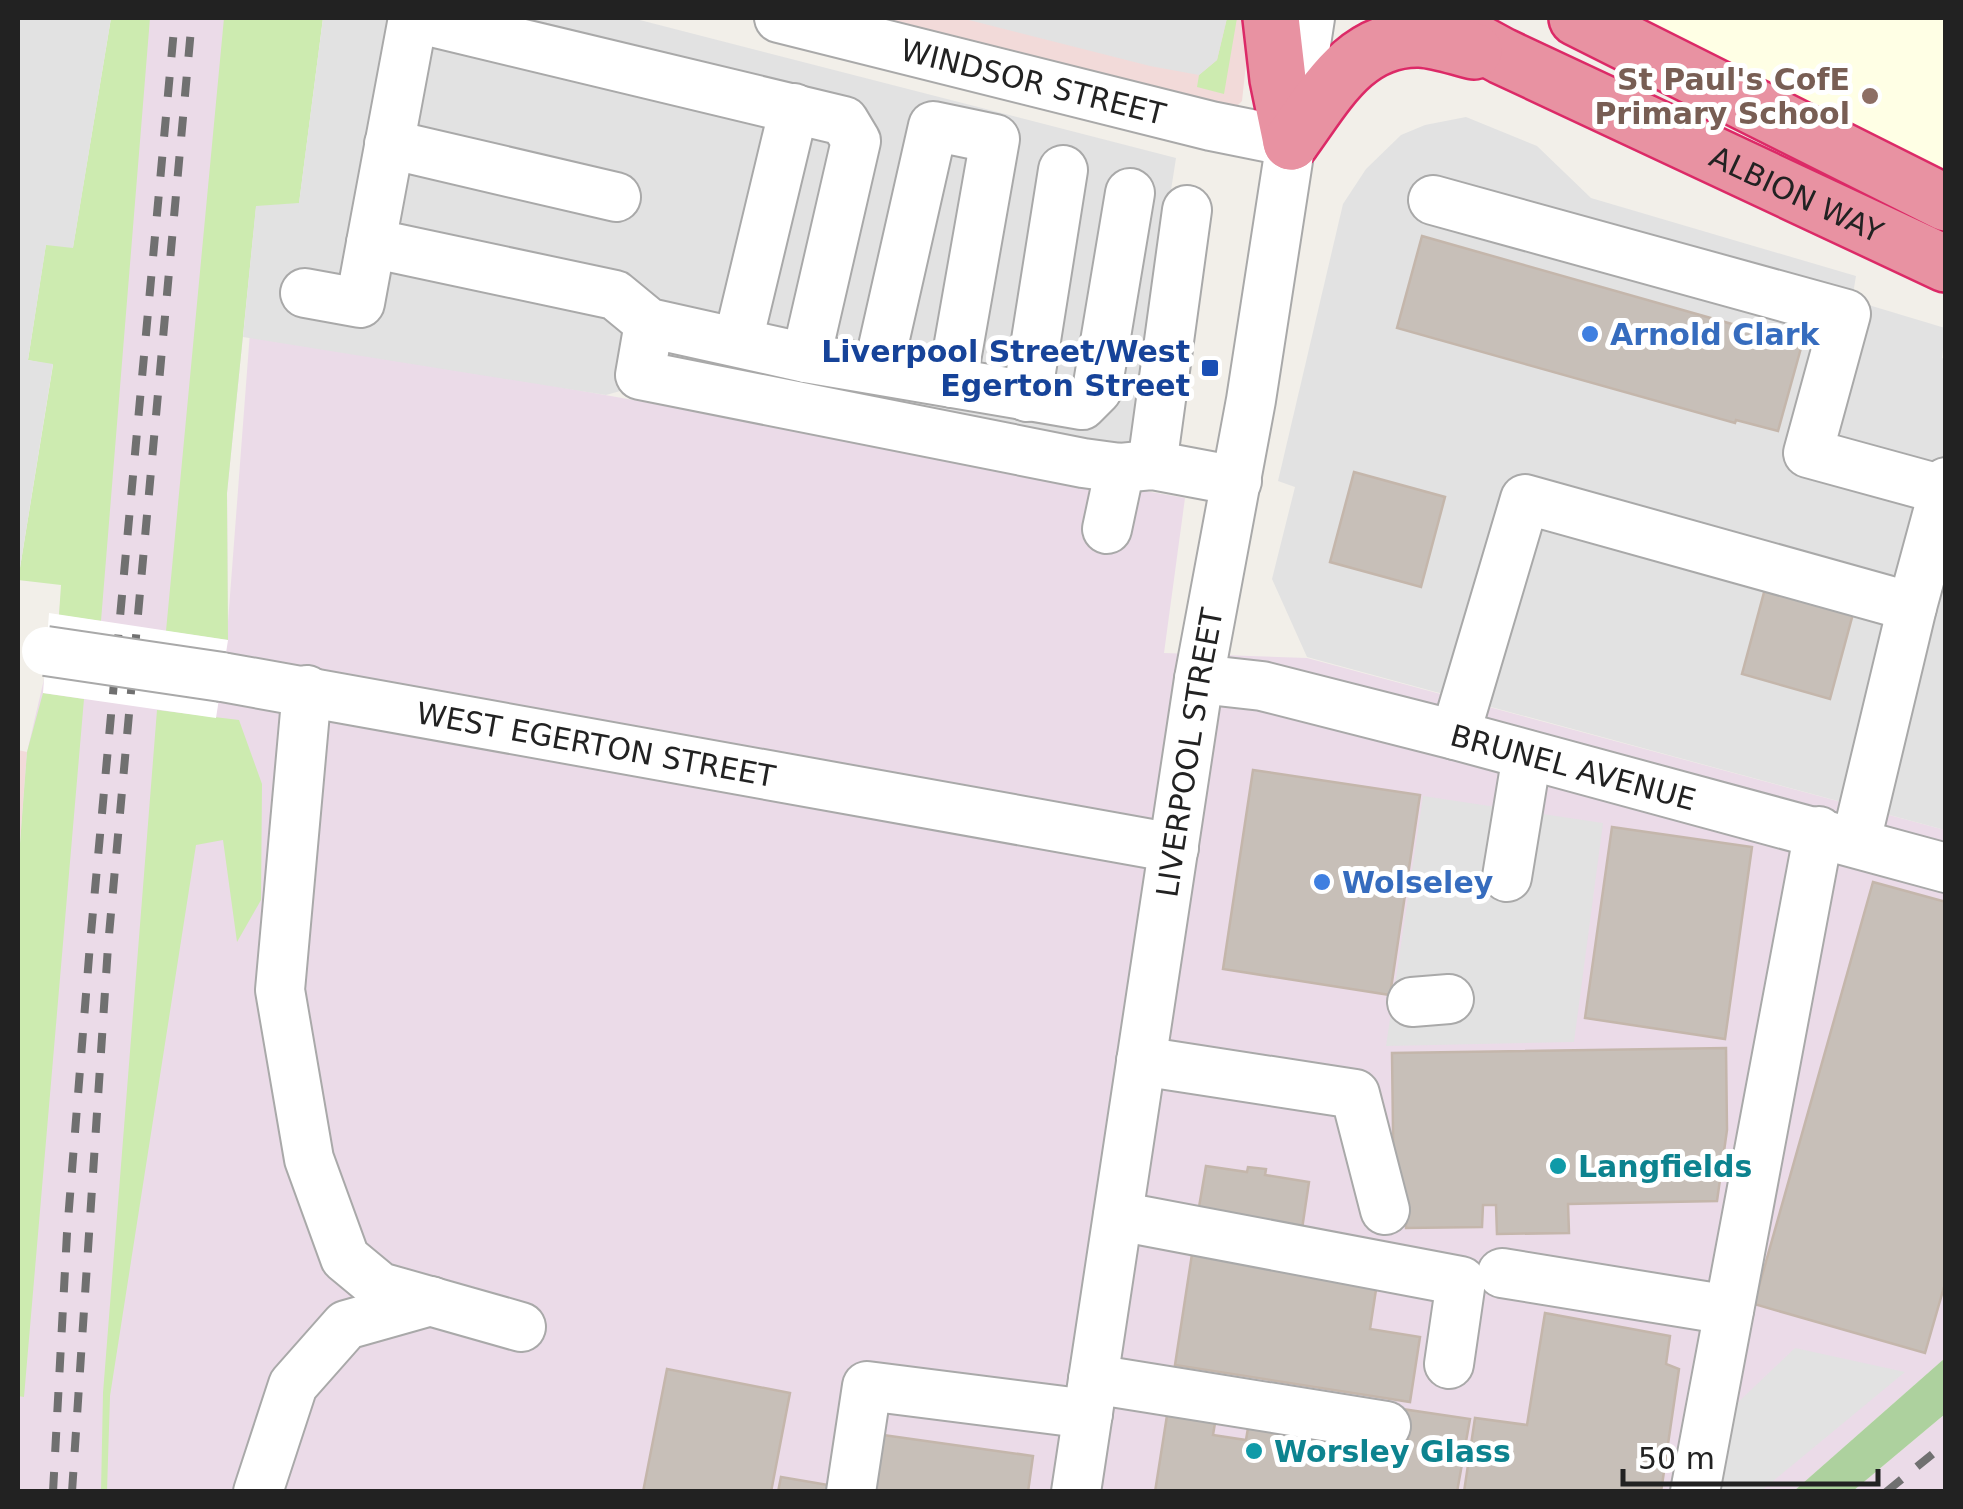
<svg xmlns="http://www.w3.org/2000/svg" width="1963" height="1509" font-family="'DejaVu Sans',sans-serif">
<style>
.commercial{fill:#f2dad9}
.industrial{fill:#ebdbe8}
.education{fill:#ffffe5}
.grass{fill:#cdebb0}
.forest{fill:#add19e}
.parking{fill:#e2e2e2;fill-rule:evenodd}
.pier{fill:#fff}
.building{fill:#c7bfb8;stroke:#c4b6ab;stroke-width:2.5}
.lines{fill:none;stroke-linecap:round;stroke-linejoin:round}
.minor-casing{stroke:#a9a9a9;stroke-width:52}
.highway-casing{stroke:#dc2a67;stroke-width:60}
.minor{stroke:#fff;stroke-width:48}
.highway{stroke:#e892a2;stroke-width:55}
.rail{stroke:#707070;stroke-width:8;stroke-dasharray:20 20;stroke-linecap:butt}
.minor-bridge-casing{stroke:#a9a9a9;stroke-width:52;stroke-linecap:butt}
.minor-bridge{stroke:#fff;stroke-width:48}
.education-dot{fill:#8d6e63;stroke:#fff;stroke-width:4}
.shop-dot{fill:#3f7fe0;stroke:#fff;stroke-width:4}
.transit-dot{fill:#1a4fb4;stroke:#fff;stroke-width:4}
.culture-dot{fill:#0f9aa8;stroke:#fff;stroke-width:4}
.labels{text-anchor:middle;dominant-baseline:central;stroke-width:10;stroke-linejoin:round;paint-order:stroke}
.education-label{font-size:30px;font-weight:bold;fill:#785e54;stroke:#fff;text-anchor:end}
.street-label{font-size:30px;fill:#222;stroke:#fff}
.shop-label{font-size:30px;font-weight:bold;fill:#366cbe;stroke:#fff;text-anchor:start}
.transit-label{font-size:30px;font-weight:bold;fill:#164399;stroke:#fff;text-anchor:end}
.culture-label{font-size:30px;font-weight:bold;fill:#0d838f;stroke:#fff;text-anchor:start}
</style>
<rect width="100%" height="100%" fill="#f2efe9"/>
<path class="commercial" d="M 855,18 L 1251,18 L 1242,101 L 1233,110 Z
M 18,750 L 27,752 L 18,870 Z"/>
<path class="industrial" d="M 137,18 L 323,18 L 256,207 L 227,493 L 228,622 L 250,332 L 1185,498 L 1164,653 L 1307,658 L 1945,830 L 1945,1358 L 1794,1491 L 18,1491 L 18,870 L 27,752 L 59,615 L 109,94 Z
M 1945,1414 L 1945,1491 L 1853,1491 Z"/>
<path class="education" d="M 1642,18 L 1945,18 L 1945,174 Z"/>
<path class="grass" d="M 111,18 L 150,18 L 101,621 L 59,615 L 61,585 L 18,580 L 53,365 L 28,360 L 46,244 L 73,247 Z
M 224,18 L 323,18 L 299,204 L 256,207 L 227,493 L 228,640 L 166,631 Z
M 1227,18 L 1237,18 L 1224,94 L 1197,87 L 1199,75 L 1217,60 Z
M 43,693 L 84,699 L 24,1397 L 18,1396 L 18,870 L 27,752 Z
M 157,710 L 239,720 L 262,784 L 261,900 L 237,942 L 223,840 L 196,845 L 110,1396 L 107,1491 L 101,1492 L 103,1393 Z"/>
<path class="forest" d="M 1945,1358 L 1945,1414 L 1853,1491 L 1794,1491 Z"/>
<path class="parking" d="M 18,18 L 111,18 L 73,248 L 46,245 L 28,360 L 53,364 L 18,580 Z
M 323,18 L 632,18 L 1176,158 L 1132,441 L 1117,451 L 681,374 L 606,395 L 243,337 L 256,206 L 299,203 Z
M 961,18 L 1227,18 L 1217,60 L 1199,75 L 1150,66 Z
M 1466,117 L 1537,146 L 1591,198 L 1856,276 L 1852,300 L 1945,328 L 1942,358 L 1946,360 L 1945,830 L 1307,657 L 1272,579 L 1295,487 L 1278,481 L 1343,204 L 1366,169 L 1401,135 L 1425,125 ZM 1422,237 L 1760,332 L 1759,337 L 1801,348 L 1736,420 L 1397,328 ZM 1354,473 L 1445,497 L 1421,586 L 1330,561 ZM 1766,586 L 1854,610 L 1830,698 L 1742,674 Z
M 1423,796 L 1603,823 L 1574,1042 L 1386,1046 Z
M 1795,1348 L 1905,1372 L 1761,1491 L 1670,1492 L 1686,1401 L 1731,1409 Z"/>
<path class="pier" d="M 49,613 L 228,640 L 216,718 L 43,693 Z"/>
<path class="building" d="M 1422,236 L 1760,332 L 1759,337 L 1801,348 L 1778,431 L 1736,420 L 1735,423 L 1397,328 Z
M 1354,472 L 1445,497 L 1421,587 L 1330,562 Z
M 1766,585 L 1854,610 L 1830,699 L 1742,674 Z
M 1253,770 L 1420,795 L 1390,995 L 1223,969 Z
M 1612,827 L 1752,847 L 1725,1039 L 1585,1018 Z
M 1873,882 L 1946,902 L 1946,1280 L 1925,1353 L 1754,1304 Z
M 1726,1048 L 1727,1130 L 1717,1201 L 1568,1204 L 1569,1233 L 1497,1234 L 1496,1205 L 1483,1205 L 1482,1227 L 1406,1228 L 1406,1206 L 1394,1206 L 1392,1053 Z
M 1206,1166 L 1247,1172 L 1248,1167 L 1266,1169 L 1265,1175 L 1309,1182 L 1302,1229 L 1198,1213 Z
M 1194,1241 L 1379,1270 L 1370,1329 L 1420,1337 L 1410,1402 L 1175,1365 Z
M 1545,1313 L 1670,1336 L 1666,1364 L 1679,1369 L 1661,1492 L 1464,1492 L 1475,1418 L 1527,1425 Z
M 667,1369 L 790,1393 L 771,1492 L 643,1492 Z
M 1168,1409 L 1216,1417 L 1213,1435 L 1246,1440 L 1249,1422 L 1349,1437 L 1346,1456 L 1404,1464 L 1408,1439 L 1397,1438 L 1402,1409 L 1470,1419 L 1457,1492 L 1155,1492 Z
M 869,1433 L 1033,1456 L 1028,1492 L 861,1492 Z
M 781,1477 L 834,1486 L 833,1492 L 778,1492 Z"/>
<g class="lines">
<defs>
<g id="minor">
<path d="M 413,18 L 371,243 L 615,295 L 649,323 L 806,358 L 856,141 L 844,121 L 415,18"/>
<path id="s1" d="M 779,18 L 1211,126 L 1291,142"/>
<path d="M 389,144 L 616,197"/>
<path d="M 1433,200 L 1846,314 L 1808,453 L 1943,490"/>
<path d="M 305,293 L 360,303 L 371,243"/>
<path d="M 649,323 L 640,375 L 1083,463 L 1120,468 L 1152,465 L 1237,481"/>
<path d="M 738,341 L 794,108"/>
<path d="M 806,358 L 1082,405 L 1097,390 L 1130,193"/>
<path d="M 878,369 L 933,126 L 995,139 L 952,383"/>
<path d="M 1027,397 L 1063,170"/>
<path d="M 1152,465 L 1187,210"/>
<path d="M 1107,529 L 1120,468"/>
<path id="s2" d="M 222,677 L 1174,848"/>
<path id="s3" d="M 1199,679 L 1262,686 L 1455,735 L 1946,868"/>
<path d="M 307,690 L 280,990 L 309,1159 L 345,1258 L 380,1287 L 521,1327"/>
<path d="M 1455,735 L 1525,499 L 1912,607"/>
<path d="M 1856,841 L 1912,607 L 1946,482"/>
<path d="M 1507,877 L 1527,755"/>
<path d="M 1412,1002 L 1449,999"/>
<path d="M 1141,1061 L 1355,1094 L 1385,1210"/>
<path d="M 1118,1216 L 1461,1281 L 1449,1364"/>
<path d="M 1502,1273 L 1729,1310"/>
<path d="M 1093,1379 L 1386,1426"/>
<path d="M 258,1492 L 293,1385 L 346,1325 L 431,1301"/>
<path d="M 851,1492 L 867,1386 L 1088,1414"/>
<path id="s4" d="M 1076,1492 L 1199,679 L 1251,400 L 1310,18"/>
<path d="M 1695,1492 L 1819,831"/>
</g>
<g id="highway">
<path d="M 1271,18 L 1278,79 L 1291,142"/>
<path id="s5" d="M 1432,18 L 1502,56 L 1946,264"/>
<path d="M 1577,18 L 1946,203"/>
<path d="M 1291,142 C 1325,96 1354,37 1420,39 C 1438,40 1457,47 1474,51"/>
</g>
</defs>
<use href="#minor" class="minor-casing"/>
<use href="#highway" class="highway-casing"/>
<use href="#minor" class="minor"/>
<use href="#highway" class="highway"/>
<path class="rail" d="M 53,1492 L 67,1233 L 90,944 L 175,18
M 72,1492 L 108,946 L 192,18
M 1886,1492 L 1946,1443"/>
<defs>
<path id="minor-bridge" d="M 46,651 L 222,677"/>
</defs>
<use href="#minor-bridge" class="minor-bridge-casing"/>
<use href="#minor-bridge" class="minor-bridge"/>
</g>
<circle class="education-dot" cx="1870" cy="96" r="10"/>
<g class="shop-dot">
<circle cx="1590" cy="334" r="10"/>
<circle cx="1322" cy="882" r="10"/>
</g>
<rect class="transit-dot" x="1200" y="358" width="20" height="20" rx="5"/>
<g class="culture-dot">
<circle cx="1558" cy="1166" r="10"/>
<circle cx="1254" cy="1451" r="10"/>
</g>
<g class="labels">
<g class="education-label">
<text x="1850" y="79">St Paul's CofE<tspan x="1850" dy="34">Primary School</tspan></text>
</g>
<g class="street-label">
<text stroke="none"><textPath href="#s1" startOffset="262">WINDSOR STREET</textPath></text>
<text stroke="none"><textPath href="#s5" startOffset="405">ALBION WAY</textPath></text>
<text stroke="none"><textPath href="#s2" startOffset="380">WEST EGERTON STREET</textPath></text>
<text stroke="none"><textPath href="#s4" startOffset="748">LIVERPOOL STREET</textPath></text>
<text stroke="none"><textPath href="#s3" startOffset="385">BRUNEL AVENUE</textPath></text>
</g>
<g class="shop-label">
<text x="1610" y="334">Arnold Clark</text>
<text x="1342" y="882">Wolseley</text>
</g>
<g class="transit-label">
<text x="1190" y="351">Liverpool Street/West<tspan x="1190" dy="34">Egerton Street</tspan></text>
</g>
<g class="culture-label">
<text x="1578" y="1166">Langfields</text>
<text x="1274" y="1451">Worsley Glass</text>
</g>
</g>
<rect width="1963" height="1509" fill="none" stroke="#222222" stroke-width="40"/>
<path d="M1623 1469v15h255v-15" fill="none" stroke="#222222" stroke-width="5"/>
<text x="1638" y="1469" font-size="30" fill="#222222" stroke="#ffffff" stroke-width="8" paint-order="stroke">50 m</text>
</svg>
